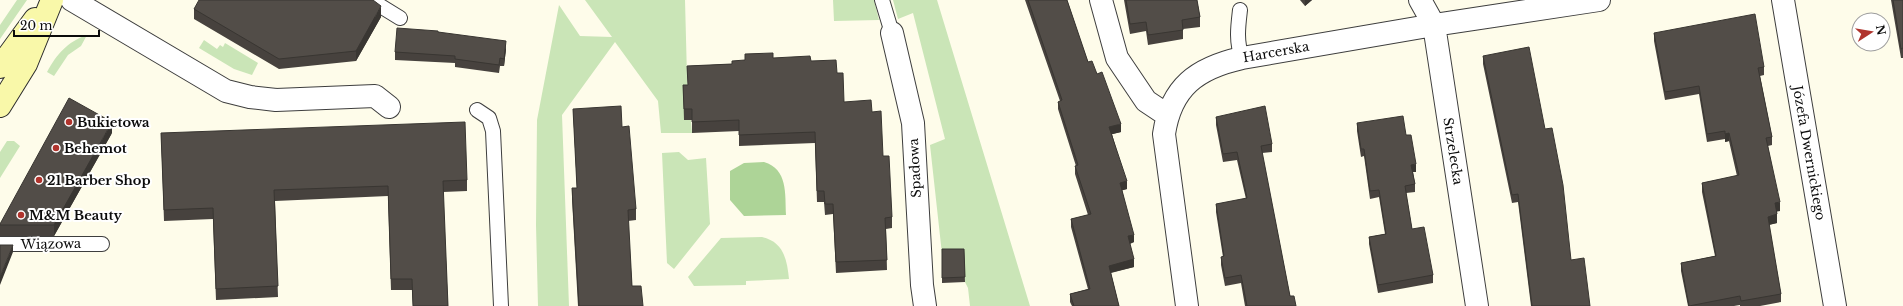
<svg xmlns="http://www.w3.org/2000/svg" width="1903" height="306" font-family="'Libre Baskerville',serif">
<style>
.green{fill:#cae5b7}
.forest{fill:#add497}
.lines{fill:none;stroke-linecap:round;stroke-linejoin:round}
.lane-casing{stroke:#3e3e3e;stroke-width:16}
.street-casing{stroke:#3e3e3e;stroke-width:24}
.secondary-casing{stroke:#2d2d2d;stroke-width:24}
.lane{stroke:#fff;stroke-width:14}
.street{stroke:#fff;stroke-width:22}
.secondary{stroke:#f9f8a9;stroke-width:22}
.wall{fill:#47423e}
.shaded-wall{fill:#393632}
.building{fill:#524d48;stroke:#393632}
.poi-dot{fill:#b0342d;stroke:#fff;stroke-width:1.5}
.labels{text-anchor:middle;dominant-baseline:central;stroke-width:4;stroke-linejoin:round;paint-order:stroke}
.street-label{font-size:13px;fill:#0b0b0b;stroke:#fff}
.poi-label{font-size:13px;font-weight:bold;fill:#0b0b0b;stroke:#fff;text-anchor:start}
</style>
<rect width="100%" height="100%" fill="#fefcea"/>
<path class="green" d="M 17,0 L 27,0 L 0,39 L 0,25 Z
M 585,0 L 685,0 L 687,77 L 692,133 L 661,133 L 658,101 L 615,42 L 562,115 L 569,306 L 538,306 L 536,225 L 537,120 L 559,5 L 580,36 L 612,37 Z
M 833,0 L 874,0 L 879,20 L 834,21 Z
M 893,0 L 937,0 L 1030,306 L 970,306 L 968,288 L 965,282 L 964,253 L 942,254 L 930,145 L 945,139 L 913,13 L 898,19 Z
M 87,35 L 81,46 L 68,55 L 54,76 L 47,72 C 57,54 67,42 87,35 Z
M 204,40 L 217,49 L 220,45 L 223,47 L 225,43 L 258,63 L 252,75 L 234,69 L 199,48 Z
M 7,141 L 14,141 L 20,146 L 0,178 L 0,152 Z
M 679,152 L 688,160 L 706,158 L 710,224 L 674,269 L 667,263 L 662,153 Z
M 762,237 C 784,242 787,260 789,279 L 746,281 L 746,285 L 694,286 L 688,277 L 721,238 Z"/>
<path class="forest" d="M 764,162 C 788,169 785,194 786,215 L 744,216 L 730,200 L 730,171 L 744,163 Z"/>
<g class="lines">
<defs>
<path id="lane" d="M 882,0 L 892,33
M 374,2 L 400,18
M 1240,10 C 1238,27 1236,41 1242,58
M 477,110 L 489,118 L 493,131 L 501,306
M 0,244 L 102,244"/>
<path id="street" d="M 72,0 L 226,91 L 250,97 L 276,100 L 375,96 L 389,107
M 1101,0 L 1117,58 L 1146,101 L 1167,115
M 1420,0 L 1434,25 L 1477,306
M 1783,0 L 1835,306
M 892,33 L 913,123 L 922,285 L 925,306
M 1187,306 L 1164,134 C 1171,87 1197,68 1242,58 L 1434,25 L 1599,0"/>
<path id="secondary" d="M 0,67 L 35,19
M 0,106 L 26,64 L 52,0"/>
</defs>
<use href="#lane" class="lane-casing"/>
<use href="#street" class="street-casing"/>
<use href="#secondary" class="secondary-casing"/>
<use href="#lane" class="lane"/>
<use href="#street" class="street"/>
<use href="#secondary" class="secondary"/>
</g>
<path class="wall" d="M 1025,0 L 1067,0 L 1088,62 L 1097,74 L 1121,132 L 1112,134 L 1127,189 L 1122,190 L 1134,242 L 1130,244 L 1134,267 L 1111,273 L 1119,306 L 1072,306 L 1070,302 L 1070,294 L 1088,289 L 1071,227 L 1071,219 L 1088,215 L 1075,174 L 1075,166 L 1076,166 L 1058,109 L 1058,102 L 1060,101 Z
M 1124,0 L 1197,0 L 1200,17 L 1200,27 L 1183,29 L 1183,39 L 1148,45 L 1146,31 L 1130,34 Z
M 1300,0 L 1312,0 L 1305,6 Z
M 1891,0 L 1903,0 L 1903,58 L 1901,58 Z
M 194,9 L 381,17 L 356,61 L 279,69 L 194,19 Z
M 438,32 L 506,49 L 504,66 L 500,66 L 499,73 L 455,67 L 455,63 L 395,60 L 395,52 Z
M 1654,33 L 1764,67 L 1764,75 L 1760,76 L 1772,137 L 1772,145 L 1768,146 L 1780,211 L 1777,211 L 1777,223 L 1769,225 L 1781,294 L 1781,302 L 1760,306 L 1740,306 L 1740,305 L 1734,306 L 1688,306 L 1681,271 L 1681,263 L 1715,256 L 1702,192 L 1702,183 L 1737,176 L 1729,141 L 1725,142 L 1725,139 L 1707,142 L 1699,94 L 1665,100 L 1654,41 Z
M 1483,56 L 1571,260 L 1590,306 L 1531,306 L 1518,202 L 1512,203 L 1483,64 Z
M 773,58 L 811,61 L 837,73 L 844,102 L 872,112 L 883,156 L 892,217 L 892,228 L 886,229 L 887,270 L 836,273 L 833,214 L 825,215 L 824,202 L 817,202 L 815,143 L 739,146 L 739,131 L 692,133 L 692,120 L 684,120 L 683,85 L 688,85 L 687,66 L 732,64 L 745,60 Z
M 573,109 L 622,127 L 636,209 L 636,220 L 628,221 L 632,286 L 643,306 L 578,306 L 572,199 L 572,188 L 577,188 Z
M 1216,117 L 1272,144 L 1272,152 L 1262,153 L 1290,296 L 1296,306 L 1245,306 L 1241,283 L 1225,286 L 1221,265 L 1221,257 L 1223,257 L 1216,212 L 1216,204 L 1246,199 L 1237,160 L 1223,162 L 1216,125 Z
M 1357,123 L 1406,135 L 1416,172 L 1413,172 L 1415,184 L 1415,192 L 1406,193 L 1412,229 L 1433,275 L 1433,283 L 1378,293 L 1369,244 L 1369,237 L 1385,234 L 1379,197 L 1370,199 L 1364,156 L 1361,157 L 1357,131 Z
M 112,133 L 54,236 L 0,236 L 0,224 Z
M 161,133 L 467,180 L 467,191 L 443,192 L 448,306 L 413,306 L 412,290 L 391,290 L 388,196 L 275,201 L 278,297 L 216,300 L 213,219 L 164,221 Z
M 942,249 L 964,249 L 965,282 L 942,283 Z"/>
<path class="shaded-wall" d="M 1305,0 L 1312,0 L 1305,6 Z
M 381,6 L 381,17 L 356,61 L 356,51 Z
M 506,41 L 506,49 L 504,66 L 504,59 Z
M 112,122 L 112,133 L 54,236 L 54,225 Z
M 1121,124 L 1121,132 L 1109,135 L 1109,127 Z
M 1729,133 L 1729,141 L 1725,142 L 1725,134 Z
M 1416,164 L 1416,172 L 1411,172 L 1411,165 Z
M 1127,181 L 1127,189 L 1120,191 L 1120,183 Z
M 1780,202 L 1780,211 L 1775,212 L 1775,203 Z
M 1777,214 L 1777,223 L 1768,225 L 1768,217 Z
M 1134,235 L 1134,242 L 1128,244 L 1128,236 Z
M 13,245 L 13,252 L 0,285 L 0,277 Z
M 1134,259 L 1134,267 L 1109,273 L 1109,266 Z"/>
<path class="building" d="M 199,0 L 373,0 L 381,6 L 356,51 L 279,59 L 194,9 Z
M 1028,0 L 1067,0 L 1088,62 L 1092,61 L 1097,74 L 1102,72 L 1121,124 L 1109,127 L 1127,181 L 1120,183 L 1134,235 L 1128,236 L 1134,259 L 1109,266 L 1119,306 L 1074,306 L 1070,294 L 1090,289 L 1071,219 L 1091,214 L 1075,166 L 1078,165 L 1058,102 L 1062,100 Z
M 1126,0 L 1197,0 L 1200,17 L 1182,20 L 1183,30 L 1148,35 L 1146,22 L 1130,24 Z
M 1893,0 L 1903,0 L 1903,48 L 1901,49 Z
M 1755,14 L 1764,67 L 1758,68 L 1772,137 L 1766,138 L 1780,202 L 1775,203 L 1777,214 L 1768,217 L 1781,294 L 1741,301 L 1740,296 L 1689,306 L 1681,263 L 1716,256 L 1702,183 L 1739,175 L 1729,133 L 1725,134 L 1725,131 L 1707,134 L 1699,86 L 1665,92 L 1654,33 Z
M 397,28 L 438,31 L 438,32 L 506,41 L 504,59 L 500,58 L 499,65 L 455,59 L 455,56 L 395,52 Z
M 1529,47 L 1545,129 L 1552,128 L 1563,185 L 1571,260 L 1584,258 L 1590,306 L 1532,306 L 1518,194 L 1512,195 L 1483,56 Z
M 773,53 L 773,58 L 810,56 L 811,61 L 836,60 L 837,73 L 843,73 L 844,102 L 871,100 L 872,112 L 881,111 L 883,156 L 889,156 L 892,217 L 885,218 L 887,260 L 836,262 L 833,204 L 825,204 L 824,191 L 817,191 L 815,132 L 739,135 L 739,120 L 692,122 L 692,109 L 684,109 L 683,85 L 688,85 L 687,66 L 732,64 L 732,61 L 745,60 L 745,54 Z
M 69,98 L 112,122 L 54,225 L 0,225 L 0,224 Z
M 621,106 L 622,127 L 629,126 L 636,209 L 628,210 L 632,286 L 641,286 L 643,306 L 579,306 L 572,188 L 577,188 L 573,109 Z
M 1265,106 L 1272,144 L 1261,146 L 1290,296 L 1294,296 L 1296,306 L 1247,306 L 1241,275 L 1225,278 L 1221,257 L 1224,256 L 1216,204 L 1247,198 L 1237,152 L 1223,154 L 1216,117 Z
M 1403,116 L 1406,135 L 1411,135 L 1416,164 L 1411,165 L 1415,184 L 1405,186 L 1412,229 L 1424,227 L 1433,275 L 1378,285 L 1369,237 L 1386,234 L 1379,190 L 1370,191 L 1364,149 L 1361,149 L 1357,123 Z
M 465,122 L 467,180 L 443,181 L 448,306 L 413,306 L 412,279 L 391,279 L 388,186 L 274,190 L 278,286 L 216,289 L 213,208 L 164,210 L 161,133 Z
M 0,245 L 13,245 L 0,277 Z
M 942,249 L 964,249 L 965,277 L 942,278 Z"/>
<g class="poi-dot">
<circle cx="69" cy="122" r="4"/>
<circle cx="56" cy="148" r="4"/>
<circle cx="39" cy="180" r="4"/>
<circle cx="21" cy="215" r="4"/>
</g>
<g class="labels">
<g class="street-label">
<text transform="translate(1276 52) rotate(-10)">Harcerska</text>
<text transform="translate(1453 151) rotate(81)">Strzelecka</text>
<text transform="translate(1809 153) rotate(80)">Józefa Dwernickiego</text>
<text transform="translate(915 168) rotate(-93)">Spadowa</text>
<text transform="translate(51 244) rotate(-1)">Wiązowa</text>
</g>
<g class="poi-label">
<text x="77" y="122">Bukietowa</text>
<text x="64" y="148">Behemot</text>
<text x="47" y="180">21 Barber Shop</text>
<text x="29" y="215">M&amp;M Beauty</text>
</g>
</g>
<g transform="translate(1871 32) rotate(78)"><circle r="19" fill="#ffffff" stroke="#9d9d9d"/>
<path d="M0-3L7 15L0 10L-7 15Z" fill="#b0342d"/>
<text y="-6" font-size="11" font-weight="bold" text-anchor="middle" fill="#0b0b0b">N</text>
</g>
<path d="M14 30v6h85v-6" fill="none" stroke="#0b0b0b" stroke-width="2"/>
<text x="20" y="30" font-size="12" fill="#0b0b0b" stroke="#ffffff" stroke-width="3" paint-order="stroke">20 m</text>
</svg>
